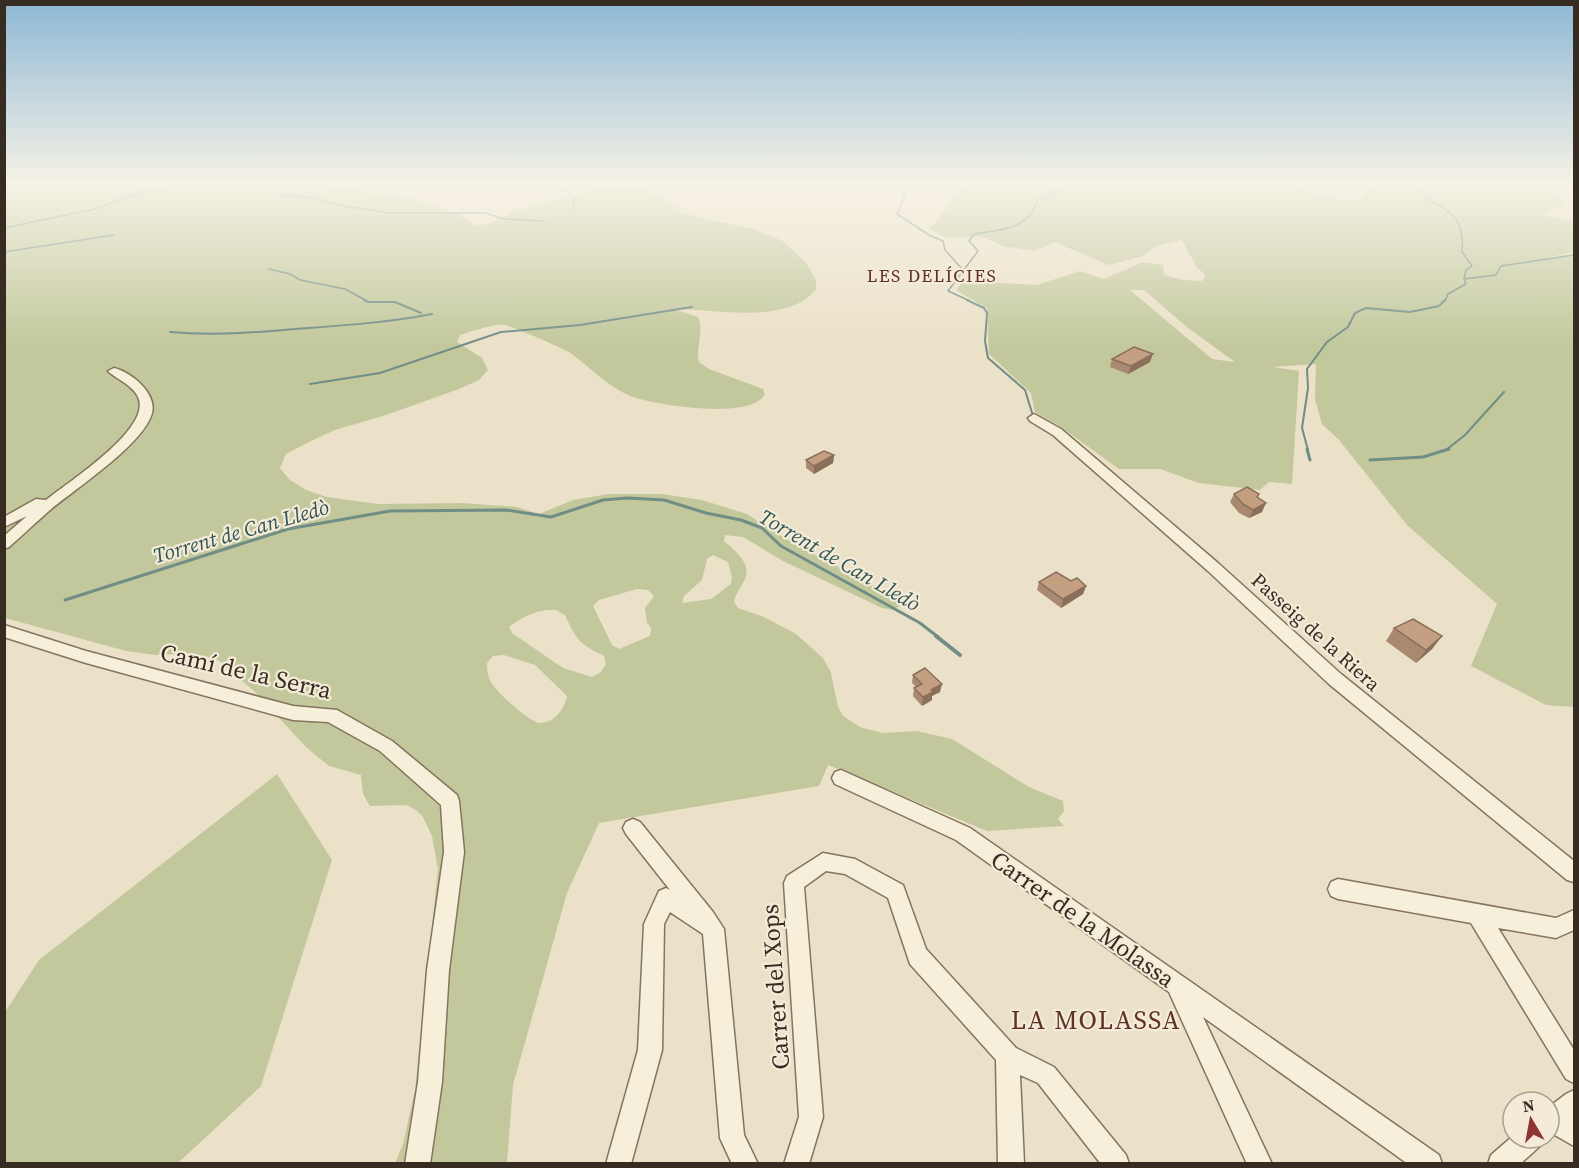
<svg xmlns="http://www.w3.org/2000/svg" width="1579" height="1168" font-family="'Source Serif 4',serif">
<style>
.green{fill:#c2c89c;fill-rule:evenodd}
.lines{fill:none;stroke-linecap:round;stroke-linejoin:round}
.stream-far3{stroke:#708d86;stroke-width:1.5}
.stream-far2{stroke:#708d86;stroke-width:2}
.stream-far1{stroke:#708d86;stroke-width:3}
.stream{stroke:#708d86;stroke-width:4}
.minor-casing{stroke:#85745e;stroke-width:3}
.minor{fill:#f6efda;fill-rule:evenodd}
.wall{fill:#a9896f}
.shaded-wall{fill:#8a6f5a}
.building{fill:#c59f81;stroke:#8a6f5a;stroke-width:1.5}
.labels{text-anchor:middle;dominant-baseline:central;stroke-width:4.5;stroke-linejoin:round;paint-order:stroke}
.far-neighbourhood-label{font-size:18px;letter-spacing:1.5px;fill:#603224;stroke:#f3ebd7}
.street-label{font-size:20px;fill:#372c21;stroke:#f3ebd7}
.water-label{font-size:21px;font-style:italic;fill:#315554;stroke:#f3ebd7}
.near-street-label{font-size:24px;fill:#372c21;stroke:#f3ebd7}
.near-neighbourhood-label{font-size:26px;letter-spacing:1.5px;fill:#603224;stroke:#f3ebd7}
</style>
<rect width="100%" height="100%" fill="#ebe1c8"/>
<path class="green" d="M 5,182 L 312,182 L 413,199 L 458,214 L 476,226 L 488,224 L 516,210 L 609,186 L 641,186 L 669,201 L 681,213 L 756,230 L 783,241 L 806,263 L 816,280 L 816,290 C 786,325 716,309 674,309 L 698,317 C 705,332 695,347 699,362 L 709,369 L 763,389 L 765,394 C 752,421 651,405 628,395 C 608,386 590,368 572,354 C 566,349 513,327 505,325 C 495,323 470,332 460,335 L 457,342 L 482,358 L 488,370 L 479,380 L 459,389 L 386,415 L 335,430 L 311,441 L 286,454 L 280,468 L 290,480 L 306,490 L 327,497 L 378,504 L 462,503 L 517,507 L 539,514 L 573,500 L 609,494 L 662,494 L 702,500 L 747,514 L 796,545 L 898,598 L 900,606 L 893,610 L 882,608 L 783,561 L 743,537 L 725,535 L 724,541 C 734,550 752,563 745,579 C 741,587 736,593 734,602 L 738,608 L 764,617 L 796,634 L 823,658 L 831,673 L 838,707 L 843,716 L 851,721 L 860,727 L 883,733 L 917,731 L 952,739 L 1029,787 L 1063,801 L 1064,811 L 1058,819 L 1064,826 L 987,831 L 828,765 L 819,786 L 599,823 L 567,893 L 513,1085 L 507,1163 L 395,1163 L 403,1144 L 415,1090 L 438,869 L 432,836 L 423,817 L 416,810 L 406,805 L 370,806 L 363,794 L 361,775 L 329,766 L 307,748 L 254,691 L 218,660 L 192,653 L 156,655 L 126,651 L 5,618 ZM 713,555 L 728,562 L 732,578 L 731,584 L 711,599 L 682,603 L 684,596 L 702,580 L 707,559 ZM 637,589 L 648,590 L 654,596 L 645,608 L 647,623 L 651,628 L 650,636 L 619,649 L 612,645 L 593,606 L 599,600 ZM 547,610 L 556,610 L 565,615 C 576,640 580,644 604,656 L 606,664 L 601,672 L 592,677 L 563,668 L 512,633 L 509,627 C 521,618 532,612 547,610 ZM 504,655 L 535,665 L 567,696 C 565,708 555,723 540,723 C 529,722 499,694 493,685 C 488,678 487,672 487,663 L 493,656 Z
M 965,182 L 1284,182 L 1338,199 L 1360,200 L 1364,194 L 1361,191 L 1377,182 L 1557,182 L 1559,197 L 1564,207 L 1546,212 L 1544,215 L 1574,221 L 1574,252 L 1545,258 L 1574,254 L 1574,707 L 1546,705 L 1471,666 L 1497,604 L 1407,525 L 1339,440 L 1322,424 L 1315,399 L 1316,364 L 1273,367 L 1299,371 L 1292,484 L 1269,482 L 1260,490 L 1199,483 L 1160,469 L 1119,469 L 1061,427 L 1035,412 L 1031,393 L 989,354 L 987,308 L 956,290 L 963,281 L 1037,285 L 1080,271 L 1104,279 L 1143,262 L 1163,265 L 1164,275 L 1183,280 L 1202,281 L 1206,275 L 1197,268 L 1182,240 L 1156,246 L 1143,256 L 1109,265 L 1054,242 L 1035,251 L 1003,246 L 983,237 L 946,238 L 930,229 ZM 1130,290 L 1144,290 L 1188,328 L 1235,362 L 1212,359 Z
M 1293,182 L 1359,182 L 1350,189 L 1343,189 L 1346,196 Z
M 277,774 L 332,860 L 261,1086 L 178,1163 L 5,1163 L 5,1012 L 39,960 Z"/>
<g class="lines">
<path class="stream-far3" d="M 502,182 L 550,185
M 899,182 L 905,195 L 897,214 L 929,235 L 943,241 L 945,250 L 964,271
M 1107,182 L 1119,182
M 1421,182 L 1424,186 L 1422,195 C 1450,213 1465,215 1462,252 L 1472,266 L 1466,270 L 1464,279 L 1466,284 L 1448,294 L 1445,301
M 4,188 L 19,182
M 561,188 L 575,197 L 573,210
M 281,195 L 307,197 L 343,206 L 389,213 L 485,213 L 504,219 L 545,221
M 4,228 L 95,209 L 142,192 L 198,185
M 4,252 L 114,235
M 269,269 L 290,274 L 300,280 L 345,289 L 367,301
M 1464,279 L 1496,275 L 1501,266 L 1574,255
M 970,301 L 948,291 L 978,251 L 969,241 L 974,234 C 999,230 1030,230 1037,200 L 1079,182"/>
<path class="stream-far2" d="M 364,300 L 368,302 L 395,302 L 421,313
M 967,300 L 984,308 L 987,313 L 985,341 L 988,358 L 1025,390 L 1033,416
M 170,332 C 216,336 262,332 308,328 C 350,325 391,322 432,314
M 310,384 L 380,373 L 501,332 L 580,325 L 692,307
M 1308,450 L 1302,428 L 1308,388 L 1307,369 L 1327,342 L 1348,327 L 1355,313 L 1366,308 L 1410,312 L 1439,306 L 1445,300
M 1446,450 L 1465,435 L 1504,392"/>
<path class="stream-far1" d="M 1307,449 L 1310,460
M 1370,460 L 1423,457 L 1449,449
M 65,600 L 288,529 L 390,511 L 506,510 L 551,517 L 603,500 L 627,498 L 664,500 L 706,513 L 741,520 L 762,528 L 781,546 L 920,623 L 938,637"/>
<path class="stream" d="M 936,636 L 960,655"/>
<defs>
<path id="minor" d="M 114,368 C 131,372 157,393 152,413 C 144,444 75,489 50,510 C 36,522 23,535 9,547 L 4,549 L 4,536 L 27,516 L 4,527 L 4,517 L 36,499 L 46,500 C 68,482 153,428 138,397 C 133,386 119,380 110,373 L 108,371 Z
M 1034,414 L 1061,429 L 1218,563 L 1341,674 L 1574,861 L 1574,882 L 1567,880 L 1329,684 L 1208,571 L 1053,435 L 1030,421 L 1028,418 Z
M 4,625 L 86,651 L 293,706 L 337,710 L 392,741 L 457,795 L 459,801 L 464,852 L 449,970 L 442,1082 L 430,1164 L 405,1164 L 418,1082 L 427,970 L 444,852 L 441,805 L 380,751 L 328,722 L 293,720 L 86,663 L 4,637 Z
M 841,770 L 970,828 L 1439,1155 L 1442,1164 L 1408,1164 L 1203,1017 L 1272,1164 L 1247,1164 L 1169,992 L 956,840 L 835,784 L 832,778 L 835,772 Z
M 633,819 L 640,822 L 713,912 L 724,929 L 744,1135 L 758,1164 L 732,1164 L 720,1138 L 703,934 L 670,912 L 664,924 L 662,1050 L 631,1164 L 606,1164 L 638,1050 L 644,924 L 659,891 L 666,888 L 670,890 L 626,834 L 623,828 L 626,822 Z
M 823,853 L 855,859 L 903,885 L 926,949 L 1016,1048 L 1054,1067 L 1126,1155 L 1129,1164 L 1101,1164 L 1038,1083 L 1020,1075 L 1024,1164 L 998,1164 L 996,1060 L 910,964 L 888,898 L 845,874 L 826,871 L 804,887 L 823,1117 L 809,1164 L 784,1164 L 799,1117 L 784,883 L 787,876 Z
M 1338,879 L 1556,918 L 1574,910 L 1574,930 L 1556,938 L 1498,928 L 1574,1050 L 1574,1083 L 1566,1079 L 1471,923 L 1338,899 L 1331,896 L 1328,889 L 1331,882 Z
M 1574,1090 L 1574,1146 L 1553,1134 L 1549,1135 L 1549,1107 L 1566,1094 Z
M 1513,1136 L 1542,1138 L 1539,1147 L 1520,1164 L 1488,1164 L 1491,1155 Z"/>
</defs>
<use href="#minor" class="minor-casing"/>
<use href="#minor" class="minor"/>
</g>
<path class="wall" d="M 1112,359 L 1150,362 L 1128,374 L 1110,367 Z
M 834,455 L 833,463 L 814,474 L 806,468 L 806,460 Z
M 1234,494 L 1259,494 L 1258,498 L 1262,512 L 1249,518 L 1239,513 L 1230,502 Z
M 1071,581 L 1086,586 L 1083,594 L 1061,608 L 1037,590 L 1039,582 Z
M 1394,628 L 1442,636 L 1432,649 L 1416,663 L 1386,641 Z
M 913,675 L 940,692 L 932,696 L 932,700 L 922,706 L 913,696 L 914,688 L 916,687 L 912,683 Z"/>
<path class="shaded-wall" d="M 1153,354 L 1150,362 L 1128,374 L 1131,366 Z
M 834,455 L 833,463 L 814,474 L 814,466 Z
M 1266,503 L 1262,512 L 1249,518 L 1253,510 Z
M 1086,586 L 1083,594 L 1061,608 L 1063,599 Z
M 1442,636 L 1432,649 L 1416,663 L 1426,650 Z
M 942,684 L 940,692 L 932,696 L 932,700 L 922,706 L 923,697 L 931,690 Z"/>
<path class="building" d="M 1134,347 L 1153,354 L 1131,366 L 1112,359 Z
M 824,451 L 834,455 L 814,466 L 806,460 Z
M 1247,487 L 1259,494 L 1257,497 L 1266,503 L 1253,510 L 1243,504 L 1234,494 Z
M 1056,572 L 1071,581 L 1077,578 L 1086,586 L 1063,599 L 1039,582 Z
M 1413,619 L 1442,636 L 1426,650 L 1394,628 Z
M 925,668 L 942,684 L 931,690 L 933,692 L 923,697 L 914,688 L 922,684 L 913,675 Z"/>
<linearGradient id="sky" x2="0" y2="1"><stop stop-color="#8eb8d5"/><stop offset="0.53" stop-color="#f6f2e6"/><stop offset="1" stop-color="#f6f2e6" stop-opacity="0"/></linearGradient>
<rect width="1579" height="346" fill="url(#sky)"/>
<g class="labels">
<g class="far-neighbourhood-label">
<text x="932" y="275">LES DELÍCIES</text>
</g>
<g class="street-label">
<text transform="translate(1316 632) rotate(42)">Passeig de la Riera</text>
</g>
<g class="water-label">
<text transform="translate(241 531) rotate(-16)">Torrent de Can Lledò</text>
<text transform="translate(840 560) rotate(30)">Torrent de Can Lledò</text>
</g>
<g class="near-street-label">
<text transform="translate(246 671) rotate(13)">Camí de la Serra</text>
<text transform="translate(1083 919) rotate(35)">Carrer de la Molassa</text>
<text transform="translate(775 987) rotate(-94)">Carrer del Xops</text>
</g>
<g class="near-neighbourhood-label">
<text x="1096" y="1020">LA MOLASSA</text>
</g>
</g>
<rect width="1579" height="1168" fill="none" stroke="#372c21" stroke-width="12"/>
<g transform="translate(1531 1120) rotate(350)"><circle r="28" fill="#f3ebd7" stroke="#a89f8e" stroke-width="1.5"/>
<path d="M0-4.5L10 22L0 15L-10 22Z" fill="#8f3534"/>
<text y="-9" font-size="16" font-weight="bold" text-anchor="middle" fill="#372c21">N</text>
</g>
</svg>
